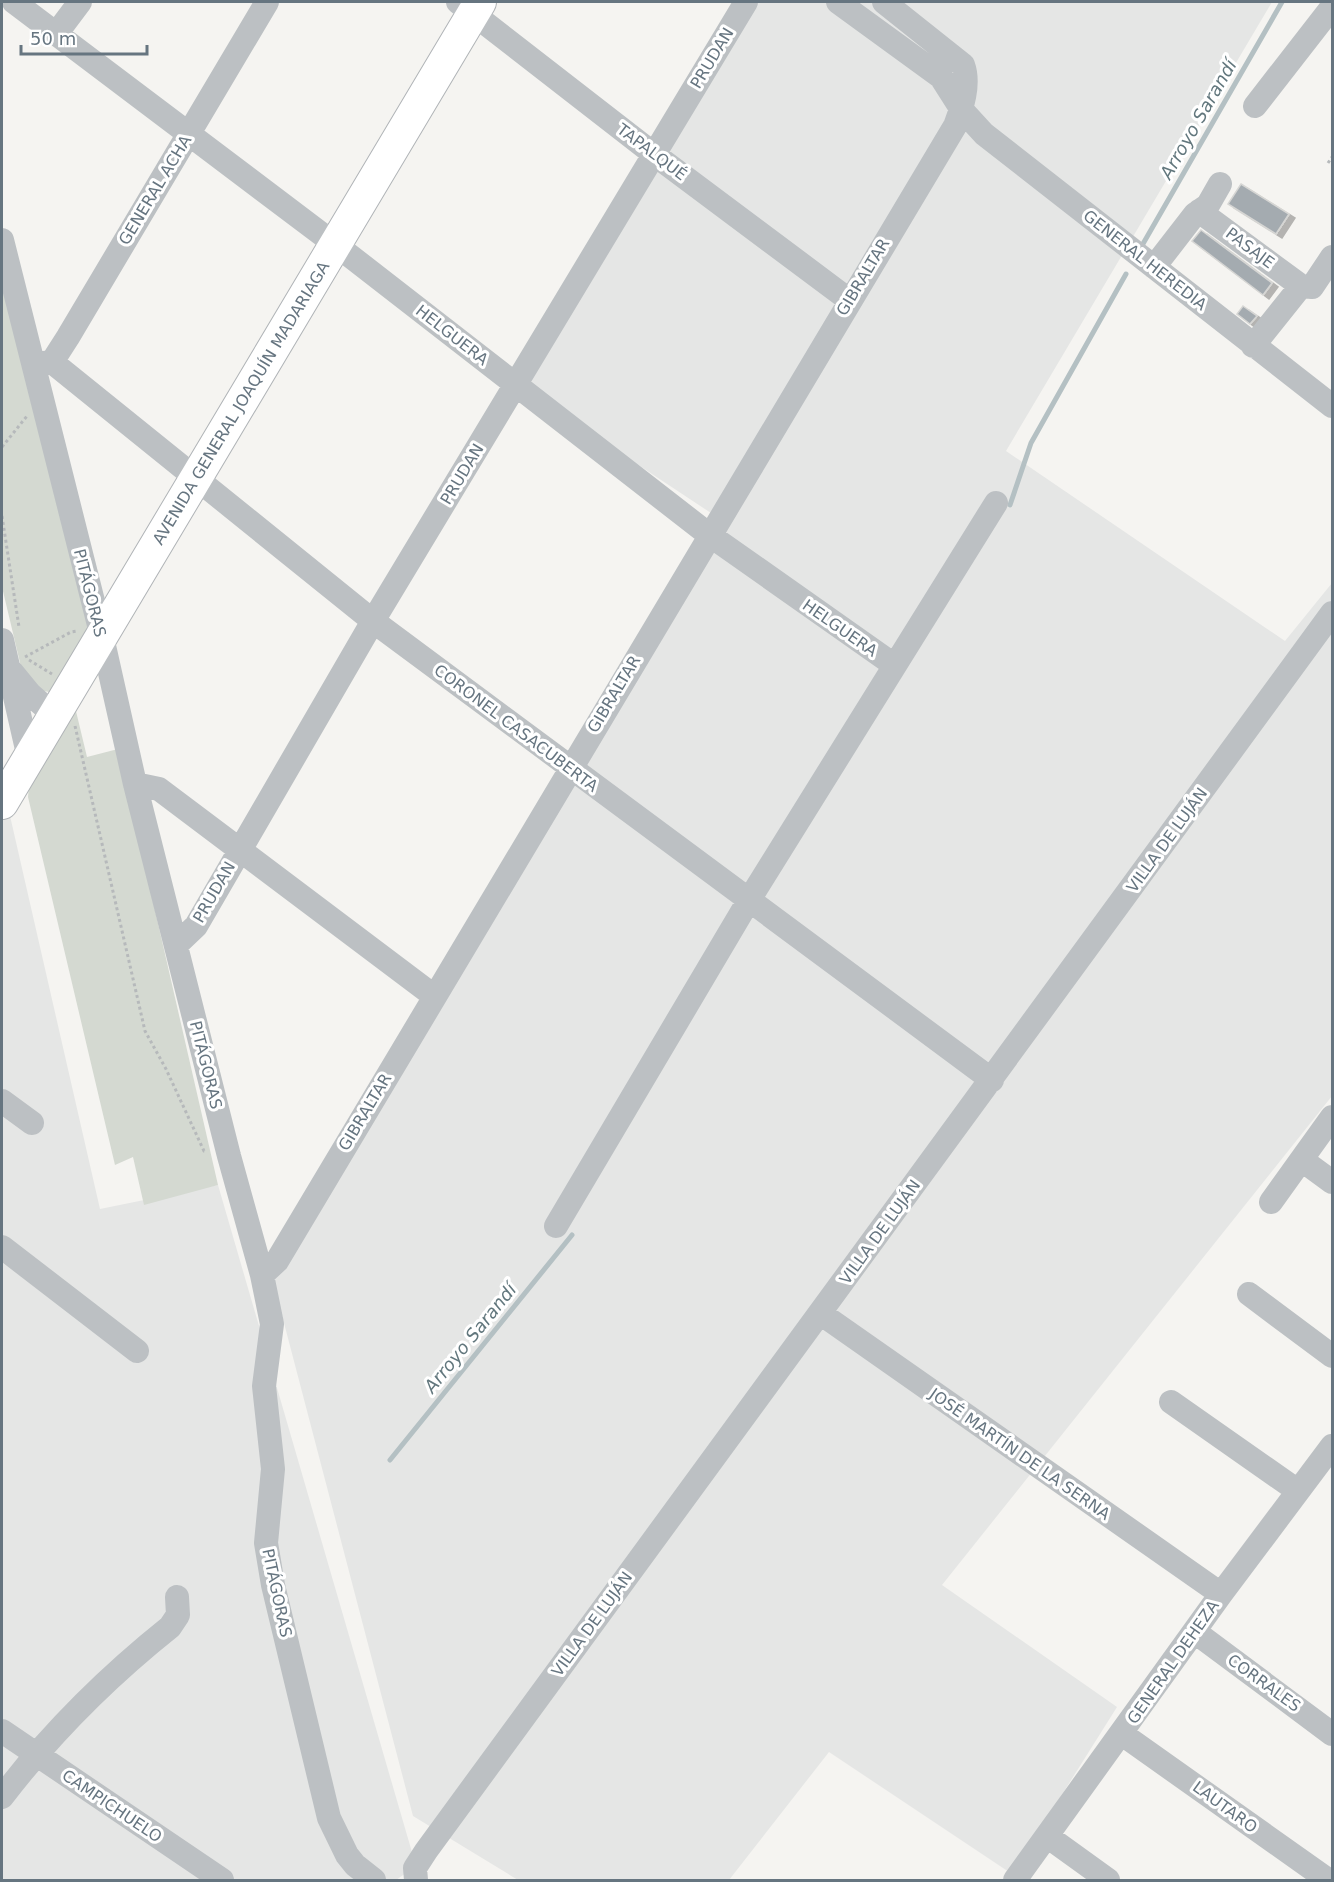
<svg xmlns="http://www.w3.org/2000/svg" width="1334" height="1882" font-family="'DejaVu Sans',sans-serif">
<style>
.built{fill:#e5e6e5}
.green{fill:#d4d9d1}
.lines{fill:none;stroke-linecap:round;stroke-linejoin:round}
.stream{stroke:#b4c0c3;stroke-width:5}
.building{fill:#a4abb0;stroke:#d6d6d4;stroke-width:1.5;filter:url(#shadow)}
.major-casing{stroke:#b0b4b7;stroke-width:34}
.path{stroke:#b6b9bb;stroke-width:3;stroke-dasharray:3 3;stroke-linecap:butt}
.minor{stroke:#bcc0c3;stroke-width:24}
.major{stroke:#fff;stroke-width:32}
.labels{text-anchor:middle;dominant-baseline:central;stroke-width:6;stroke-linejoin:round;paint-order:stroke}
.street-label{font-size:16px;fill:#667580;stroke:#fff}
.water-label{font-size:18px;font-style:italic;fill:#62777d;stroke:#fff}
</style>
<defs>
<filter id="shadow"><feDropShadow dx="6" dy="4" stdDeviation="0" flood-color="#0004"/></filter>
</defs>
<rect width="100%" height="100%" fill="#f5f4f1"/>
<path class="built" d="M 751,2 L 1272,2 L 1006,451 L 1285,641 L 1332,583 L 1332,1096 L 942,1585 L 1117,1707 L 1012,1874 L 829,1752 L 729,1880 L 518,1880 L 413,1816 L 267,1258 L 717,517 L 519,386 Z
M 5,794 L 100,1209 L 218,1185 L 416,1866 L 396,1880 L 2,1880 L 2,800 Z"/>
<path class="green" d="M 2,272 L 90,628 L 62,683 L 49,692 L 39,690 L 22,671 L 2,587 Z
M 75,707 L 87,757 L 118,749 L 218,1185 L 144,1205 L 133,1157 L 115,1165 L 28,797 L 29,786 Z"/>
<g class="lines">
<path class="stream" d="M 1140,249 L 1282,2
M 1010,505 L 1031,443 L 1126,274
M 390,1460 L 572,1235"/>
</g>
<path class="building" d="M 1241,184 L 1289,214 L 1276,234 L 1228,204 Z
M 1201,230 L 1272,283 L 1263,295 L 1192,241 Z
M 1243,306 L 1257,316 L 1250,324 L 1237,314 Z"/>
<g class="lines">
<defs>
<path id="major" d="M 2,803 L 480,2"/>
</defs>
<use href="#major" class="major-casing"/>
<path class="path" d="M 1328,163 L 1332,157
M 2,447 L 27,416
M 2,516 L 19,627
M 25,657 L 71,632 L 77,631
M 29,660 L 52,674
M 75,726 L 145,1031 L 166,1069 L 204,1151 L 207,1151"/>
<path class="minor" d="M 14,2 L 336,245 L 708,534 L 894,665
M 458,2 L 655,155 L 849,300
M 838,2 L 941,77 L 962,110 L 984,134 L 1332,406
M 56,34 L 80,2
M 1255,106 L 1332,7
M 1199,211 L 1301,286 L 1312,287 L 1332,257
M 2,240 L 102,637 L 135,784 L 229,1156 L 262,1275 L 272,1324 L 264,1386 L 273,1469 L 266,1543 L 273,1585 L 329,1818 L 347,1855 L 355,1865 L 374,1880
M 1154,267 L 1195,214 L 1208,205 L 1220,184
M 1253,346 L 1301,286
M 52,362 L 373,621 L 992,1080
M 37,364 L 52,362 L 68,337 L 267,2
M 2,640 L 29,758
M 12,672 L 30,694 L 54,715
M 135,784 L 159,789 L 434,996
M 176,945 L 196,926 L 373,621 L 746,2
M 2,1101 L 32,1123
M 1302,1160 L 1332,1182
M 1271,1202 L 1332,1117
M 556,1226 L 749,900 L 996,503
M 2,1247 L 137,1351
M 262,1275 L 277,1261 L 955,126 C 962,108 970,84 963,65 L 884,2
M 1249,1294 L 1332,1356
M 820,1313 L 1221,1594
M 1171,1402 L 1298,1491
M 1195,1632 L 1332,1734
M 2,1731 L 222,1880
M 1122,1734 L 1328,1880
M 2,1797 C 51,1733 106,1678 170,1627 L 178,1615 L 177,1597
M 1047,1836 L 1108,1880
M 416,1880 L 415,1868 L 426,1851 L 1332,613
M 1015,1880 L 1221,1594 L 1332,1446"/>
<use href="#major" class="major"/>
</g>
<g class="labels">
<g class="street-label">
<text transform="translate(712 58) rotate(-59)">PRUDAN</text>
<text transform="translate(652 152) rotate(37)">TAPALQUÉ</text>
<text transform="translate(155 190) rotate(-59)">GENERAL ACHA</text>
<text transform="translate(1250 248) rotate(37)">PASAJE</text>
<text transform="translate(1145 260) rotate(38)">GENERAL HEREDIA</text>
<text transform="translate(863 277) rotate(-59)">GIBRALTAR</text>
<text transform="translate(452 335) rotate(38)">HELGUERA</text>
<text transform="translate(241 403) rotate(-59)">AVENIDA GENERAL JOAQUÍN MADARIAGA</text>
<text transform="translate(462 474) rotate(-59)">PRUDAN</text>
<text transform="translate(90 593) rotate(76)">PITÁGORAS</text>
<text transform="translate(840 628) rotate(35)">HELGUERA</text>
<text transform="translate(614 694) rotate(-59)">GIBRALTAR</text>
<text transform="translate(516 728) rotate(37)">CORONEL CASACUBERTA</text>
<text transform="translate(1167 840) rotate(-54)">VILLA DE LUJÁN</text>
<text transform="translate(214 892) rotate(-60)">PRUDAN</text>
<text transform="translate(206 1065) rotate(76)">PITÁGORAS</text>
<text transform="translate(365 1112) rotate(-59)">GIBRALTAR</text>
<text transform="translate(880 1232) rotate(-54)">VILLA DE LUJÁN</text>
<text transform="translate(1020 1454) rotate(35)">JOSÉ MARTÍN DE LA SERNA</text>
<text transform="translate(277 1593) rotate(78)">PITÁGORAS</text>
<text transform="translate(592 1624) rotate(-54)">VILLA DE LUJÁN</text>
<text transform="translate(1173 1662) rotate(-55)">GENERAL DEHEZA</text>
<text transform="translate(1264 1683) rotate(36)">CORRALES</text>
<text transform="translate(112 1806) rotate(34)">CAMPICHUELO</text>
<text transform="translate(1225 1807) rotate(36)">LAUTARO</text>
</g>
<g class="water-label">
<text transform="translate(1198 119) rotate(-60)">Arroyo Sarandí</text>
<text transform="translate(470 1338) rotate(-51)">Arroyo Sarandí</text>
</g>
</g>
<rect width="1334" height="1882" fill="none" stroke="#667580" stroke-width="6"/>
<path d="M21 45v9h126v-9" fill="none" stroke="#667580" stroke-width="3"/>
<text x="30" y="45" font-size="18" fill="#667580" stroke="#ffffff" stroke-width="4.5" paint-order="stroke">50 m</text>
</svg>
